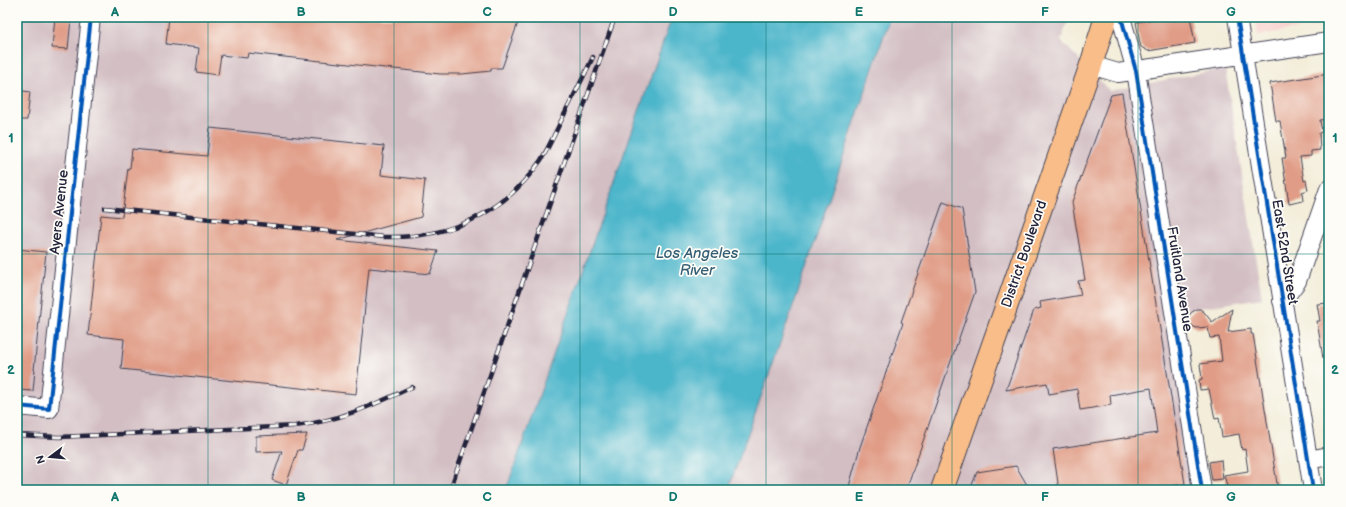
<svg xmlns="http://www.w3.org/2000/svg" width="1346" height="507" font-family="'Balsamiq Sans',sans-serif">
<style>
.built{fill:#f7d0cd}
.industrial{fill:#d2bec3}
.water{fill:#4cb5ca;stroke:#376c82}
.building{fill:#e09c86}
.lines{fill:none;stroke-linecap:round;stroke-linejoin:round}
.minor-casing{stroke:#414053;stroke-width:20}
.major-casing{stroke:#414053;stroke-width:24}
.minor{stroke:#fff;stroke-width:18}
.major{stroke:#f8bd89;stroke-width:22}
.rail-casing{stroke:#22223b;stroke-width:4.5}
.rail{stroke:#fdfcf7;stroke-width:3;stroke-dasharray:9;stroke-linecap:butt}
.cycleway-casing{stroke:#fdfcf7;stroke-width:6}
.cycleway{stroke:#0057b8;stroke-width:4}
.grid{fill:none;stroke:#0f766e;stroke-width:1;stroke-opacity:0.55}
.labels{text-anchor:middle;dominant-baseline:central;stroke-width:3.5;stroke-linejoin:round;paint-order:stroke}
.street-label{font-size:14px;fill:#22223b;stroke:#fdfcf7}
.water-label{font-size:15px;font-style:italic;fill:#335d74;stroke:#fdfcf7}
.neatline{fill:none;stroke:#0f766e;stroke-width:1.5}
.grid-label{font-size:13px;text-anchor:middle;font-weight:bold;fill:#0f766e}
</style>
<rect width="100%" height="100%" fill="#fdfcf7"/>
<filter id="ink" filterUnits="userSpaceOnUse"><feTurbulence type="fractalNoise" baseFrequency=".025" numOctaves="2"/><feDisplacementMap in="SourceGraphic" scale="8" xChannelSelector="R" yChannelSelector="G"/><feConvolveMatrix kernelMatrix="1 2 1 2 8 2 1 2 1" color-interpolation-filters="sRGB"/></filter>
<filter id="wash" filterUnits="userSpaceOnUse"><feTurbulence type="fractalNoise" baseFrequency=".012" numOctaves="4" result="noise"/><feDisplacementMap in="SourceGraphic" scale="16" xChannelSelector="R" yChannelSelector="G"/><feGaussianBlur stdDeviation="0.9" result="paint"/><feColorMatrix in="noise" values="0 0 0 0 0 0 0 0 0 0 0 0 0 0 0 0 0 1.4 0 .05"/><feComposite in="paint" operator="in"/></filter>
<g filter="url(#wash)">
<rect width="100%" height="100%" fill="#f3edd9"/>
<path class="built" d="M 1255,17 L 1329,17 L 1329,24 L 1258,35 Z"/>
<path class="industrial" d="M 17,17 L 1069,17 L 1061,41 L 1110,91 L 1225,68 L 1262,298 L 1180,311 L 1205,490 L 17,490 Z"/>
<path class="water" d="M 672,17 L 890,17 L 797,295 L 728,490 L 506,490 Z"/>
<g id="blocks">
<path class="building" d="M 55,17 L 71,19 L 68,49 L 52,48 Z
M 169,17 L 520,17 L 502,68 L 491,68 L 491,71 L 462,74 L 440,74 L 248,53 L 247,58 L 221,55 L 218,75 L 196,72 L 199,48 L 166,44 Z
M 1166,17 L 1190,17 L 1195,43 L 1148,51 L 1141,47 L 1140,43 L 1136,22 Z
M 1329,74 L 1329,119 L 1320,120 L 1322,132 L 1319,133 L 1320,150 L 1311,151 L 1311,156 L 1300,157 L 1304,181 L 1306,180 L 1308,190 L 1302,192 L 1303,201 L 1289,204 L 1282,158 L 1286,158 L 1280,121 L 1276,121 L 1270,83 Z
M 17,90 L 30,92 L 27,120 L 17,120 Z
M 1122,93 L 1185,484 L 1146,490 L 1059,490 L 1053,449 L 1157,433 L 1151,388 L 1110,395 L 1111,405 L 1080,410 L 1077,389 L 1049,394 L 1047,383 L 1006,390 L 1034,310 L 1041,308 L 1040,302 L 1081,295 L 1078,281 L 1085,280 L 1072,202 L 1111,95 Z
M 210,128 L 384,146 L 381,175 L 425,180 L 421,217 L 337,240 L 438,251 L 430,274 L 369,268 L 356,394 L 121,369 L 124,339 L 88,335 L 101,215 L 122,217 L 128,168 L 130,168 L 132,149 L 207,156 Z
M 943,202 L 962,209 L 975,292 L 906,490 L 848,490 L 860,447 L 903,323 L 901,322 Z
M 17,249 L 46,252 L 34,370 L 35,370 L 33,391 L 17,390 Z
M 1329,303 L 1329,357 L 1323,358 L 1317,321 L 1320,321 L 1317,304 Z
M 1197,309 L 1200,309 L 1204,312 L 1212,322 L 1232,309 L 1228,332 L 1251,329 L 1251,334 L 1253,334 L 1278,490 L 1228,490 L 1224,475 L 1248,471 L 1245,449 L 1242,450 L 1239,434 L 1222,437 L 1219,418 L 1215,419 L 1209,389 L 1200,390 L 1199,380 L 1202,379 L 1200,364 L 1222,361 L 1219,337 L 1210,338 L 1208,327 L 1197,328 L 1194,327 L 1190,323 L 1189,317 L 1190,314 L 1192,312 Z
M 307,434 L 302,450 L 298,450 L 286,485 L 272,480 L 282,451 L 256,452 L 256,436 Z
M 1221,460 L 1223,479 L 1212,480 L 1209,462 Z
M 1016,466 L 1030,490 L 970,490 L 977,472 Z"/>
</g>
</g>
<g filter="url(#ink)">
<use href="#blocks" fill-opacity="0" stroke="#414053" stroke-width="1"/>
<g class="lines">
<defs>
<path id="minor" d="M 1121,17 L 1136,71 L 1202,490
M 1237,17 L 1313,490
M 1091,65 L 1118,73 L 1329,42
M 1282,301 L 1297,281 L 1329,189
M 17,406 L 49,409 L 91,17
M 1308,460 L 1329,456"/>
<path id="major" d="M 942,490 L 1091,65 L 1106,17"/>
</defs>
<use href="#minor" class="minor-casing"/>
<use href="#major" class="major-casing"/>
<use href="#minor" class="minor"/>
<use href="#major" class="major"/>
<defs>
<path id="rail" d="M 105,208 L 384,237 C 448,239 504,214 541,160 C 549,147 555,133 562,119 C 572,99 583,78 593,57
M 17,435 L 59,437 L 295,426 C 339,421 374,405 412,387
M 450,490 L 615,17"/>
</defs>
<use href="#rail" class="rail-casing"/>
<use href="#rail" class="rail"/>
<defs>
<path id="cycleway" d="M 1121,17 L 1136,71 L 1202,490
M 1237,17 L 1313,490
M 17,406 L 49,409 L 91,17"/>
</defs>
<use href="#cycleway" class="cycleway-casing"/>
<use href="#cycleway" class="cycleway"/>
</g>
</g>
<path class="grid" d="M 208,17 L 208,490M 394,17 L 394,490M 580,17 L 580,490M 766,17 L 766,490M 952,17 L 952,490M 1138,17 L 1138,490M 17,254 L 1329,254"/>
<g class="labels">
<g class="street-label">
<text transform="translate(59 212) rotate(-84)">Ayers Avenue</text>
<text transform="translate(1285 252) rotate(81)">East 52nd Street</text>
<text transform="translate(1024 254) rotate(-71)">District Boulevard</text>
<text transform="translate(1180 279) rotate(81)">Fruitland Avenue</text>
</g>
<g class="water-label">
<text x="697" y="253">Los Angeles<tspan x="697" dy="17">River</tspan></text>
</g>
</g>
<rect width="1346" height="507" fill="none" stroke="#fdfcf7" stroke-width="44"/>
<g transform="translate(50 457) rotate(254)" stroke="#fdfcf7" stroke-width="3" paint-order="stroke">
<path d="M0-3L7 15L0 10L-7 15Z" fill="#22223b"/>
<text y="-6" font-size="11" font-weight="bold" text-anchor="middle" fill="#22223b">N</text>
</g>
<rect x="22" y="22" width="1302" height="463" class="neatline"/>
<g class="grid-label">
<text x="115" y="16">A</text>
<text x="301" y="16">B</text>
<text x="487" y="16">C</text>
<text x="673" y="16">D</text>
<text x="859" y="16">E</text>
<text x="1045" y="16">F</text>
<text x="1231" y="16">G</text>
<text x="11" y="142">1</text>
<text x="1335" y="142">1</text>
<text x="11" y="374">2</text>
<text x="1335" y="374">2</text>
<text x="115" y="501">A</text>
<text x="301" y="501">B</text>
<text x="487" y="501">C</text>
<text x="673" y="501">D</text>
<text x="859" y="501">E</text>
<text x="1045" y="501">F</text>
<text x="1231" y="501">G</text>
</g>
</svg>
